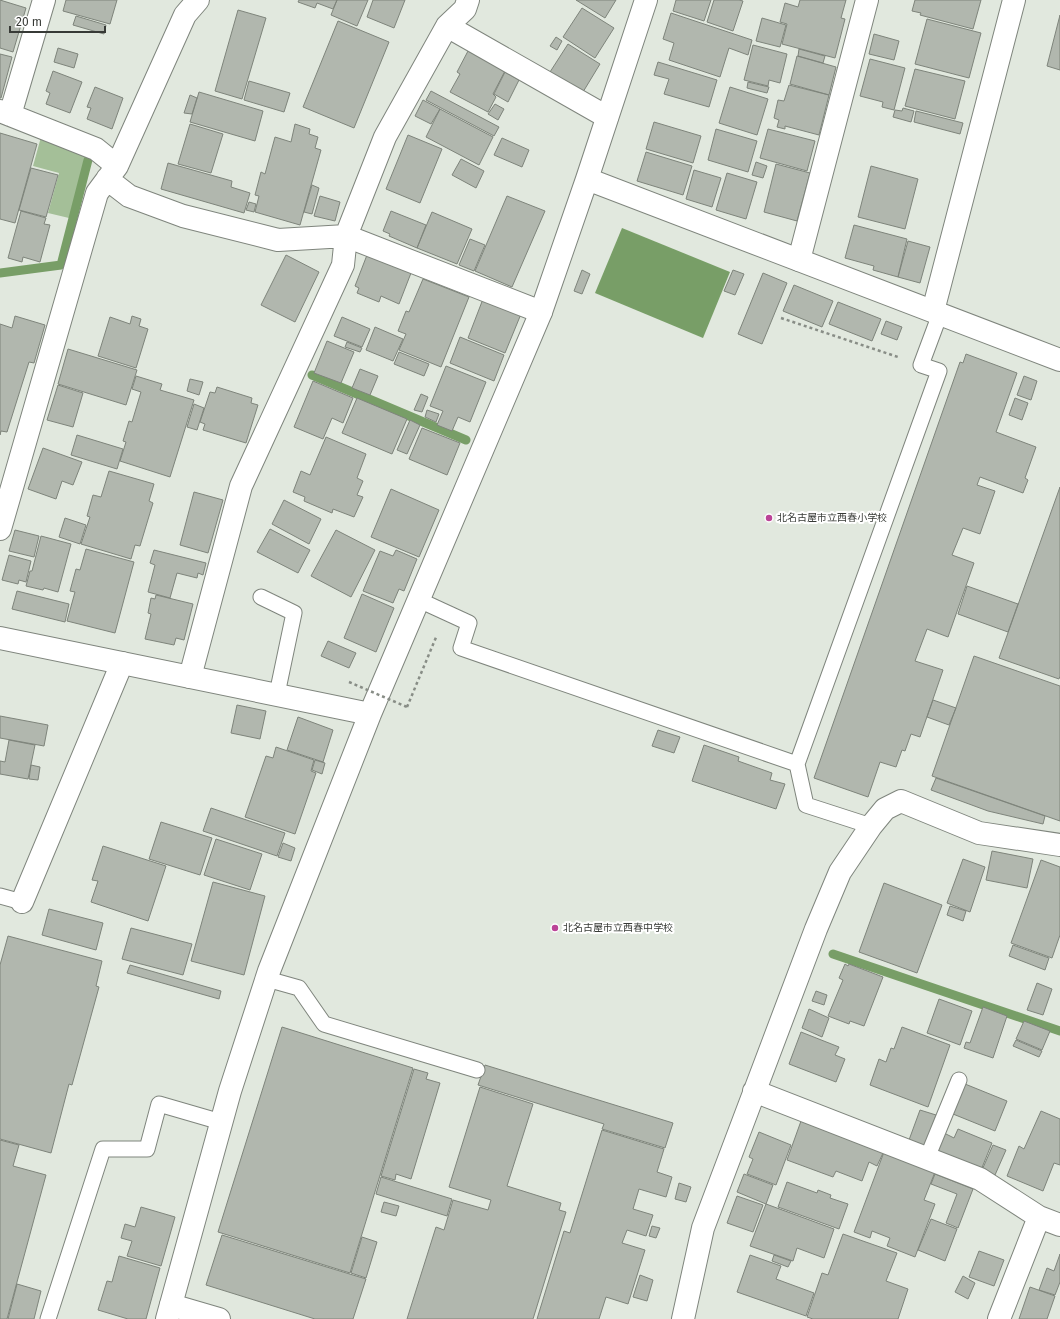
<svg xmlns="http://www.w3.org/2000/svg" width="1060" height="1319" font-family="'Fira Sans','Noto Sans JP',sans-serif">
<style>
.green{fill:#a4bf98}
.water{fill:#789e67}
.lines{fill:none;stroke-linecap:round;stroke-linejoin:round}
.stream{stroke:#789e67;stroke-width:9}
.building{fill:#b1b7ae;stroke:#7e847b}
.service-casing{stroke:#7f857d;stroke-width:17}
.minor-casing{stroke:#7f857d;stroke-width:24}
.tertiary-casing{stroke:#7f857d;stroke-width:24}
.path{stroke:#888d86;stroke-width:2.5;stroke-dasharray:3 3;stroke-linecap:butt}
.service{stroke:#fff;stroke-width:15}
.minor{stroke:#fff;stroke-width:22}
.tertiary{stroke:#fff;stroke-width:22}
.path-bridge{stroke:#888d86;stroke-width:2.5;stroke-dasharray:3 3;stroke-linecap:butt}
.poi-dot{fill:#bb4397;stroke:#fff;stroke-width:1.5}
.labels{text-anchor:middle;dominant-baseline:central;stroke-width:4;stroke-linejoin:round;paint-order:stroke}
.poi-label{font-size:10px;fill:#373a36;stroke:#fff;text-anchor:start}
</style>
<rect width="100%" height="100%" fill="#e1e8de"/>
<path class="green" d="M41,137L87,155L69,218L48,213L59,173L33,166Z"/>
<path class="water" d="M622,228L730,272L703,338L595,293Z"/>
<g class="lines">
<path class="stream" d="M0,273L61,265L88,160
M312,375L466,440
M833,954L1060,1031"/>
</g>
<path class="building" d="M0,0L26,8L13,52L0,48Z
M66,0H117L110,24L63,11Z
M299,0H337L333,9L317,3L315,8L298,2Z
M337,0H368L357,26L331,15Z
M373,0H405L394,28L367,17Z
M576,0H616L605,18Z
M676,0H711L704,21L673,11Z
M714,0H739L743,1L733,31L707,22Z
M800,0H846L841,18L845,19L835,58L782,44L787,24L780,22L785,3L798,7Z
M915,0H981L973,29L920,15L921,13L912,11Z
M582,8L614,28L595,58L563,37Z
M238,10L266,18L242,99L215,91Z
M671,13L752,40L748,55L729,48L720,77L669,60L674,43L663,39Z
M1060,15V70L1047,66Z
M76,16L106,25L104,34L73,25Z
M762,18L786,25L780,47L756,41Z
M927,19L981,33L969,78L915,64Z
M338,21L389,42L354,128L303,107Z
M874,34L899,41L894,60L869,54Z
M556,37L562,41L557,50L550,46Z
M568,44L600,64L583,92L550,72Z
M753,45L787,54L780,83L769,80L768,86L744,80Z
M58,48L78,54L74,68L54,62Z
M799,49L825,56L823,63L798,56Z
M468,51L505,71L493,94L496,97L488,112L450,92L460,74L457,72Z
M0,54L12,57L1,98H0Z
M797,56L836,67L829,95L790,84Z
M870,59L905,68L894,110L882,107L883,102L860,96Z
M658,62L717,80L709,107L664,94L669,79L654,75Z
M915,69L965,81L955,119L905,106Z
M53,71L82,82L70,113L46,104L50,93L46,91Z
M505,72L519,80L508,102L494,94Z
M249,81L290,93L284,112L244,100Z
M748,82L769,87L767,93L747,88Z
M789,85L829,95L819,135L785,126V129L777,127L779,120L774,118L778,100L784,101Z
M95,87L123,98L112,129L87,119L91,108L87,107Z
M730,87L768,99L757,135L719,123Z
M431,91L499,127L494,136L426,100Z
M199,92L263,111L255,141L190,122Z
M190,95L197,98L192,114L184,113Z
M423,100L440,109L431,124L415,116Z
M495,104L504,109L498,120L488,114Z
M903,108L914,111L911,122L893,117L895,110L902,111Z
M440,109L493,137L479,165L426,137Z
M916,111L963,123L960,134L914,122Z
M654,122L701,136L693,163L646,149Z
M190,124L223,134L211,173L178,164Z
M295,124L310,129L309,134L318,137L315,148L321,150L300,225L255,212L259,196L255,195L261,172L265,174L275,137L291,142Z
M716,129L757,141L748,172L708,160Z
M768,129L815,141L807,171L760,158Z
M0,133L37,144L15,223L0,219Z
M408,135L442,149L420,203L386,189Z
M502,138L529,150L522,167L494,155Z
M646,152L692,166L683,195L637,181Z
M461,159L484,171L476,188L452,175Z
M756,162L767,166L763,178L752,175Z
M168,163L232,181L231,187L250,193L244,213L161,189Z
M776,164L810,173L797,221L764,212Z
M871,166L918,179L905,229L858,217Z
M31,168L58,175L46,217L19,210Z
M694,170L721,178L712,207L686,199Z
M727,173L757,182L746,219L716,210Z
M312,185L319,188L312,214L304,212Z
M320,196L340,202L335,221L314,216Z
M507,196L545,211L512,287L475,271Z
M249,202L256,204L254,212L246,210Z
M21,211L46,218L44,224L50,225L40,262L23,257L22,262L8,258Z
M391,211L426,225L417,248L389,236L390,234L383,231Z
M432,212L472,229L457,264L417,248Z
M854,225L907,239L898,277L873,270L874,266L845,258Z
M470,239L485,245L474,271L459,265Z
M908,241L930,247L920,283L898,277Z
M286,255L319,272L295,322L261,305Z
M367,255L411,273L399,304L381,296L379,302L357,293L359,288L355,286Z
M582,270L590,274L582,294L574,291Z
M733,270L744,274L735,295L724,291Z
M763,273L787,283L762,344L738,334Z
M423,279L469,297L441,367L399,350L406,334L398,331L406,311L409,312Z
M794,285L833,301L822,327L783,311Z
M483,299L521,314L505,353L468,338Z
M838,302L881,319L872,341L829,324Z
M15,316L45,325L34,363L29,362L7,432L1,431L0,435V324L12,328Z
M132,316L141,319L139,326L148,329L136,368L98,356L110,317L130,324Z
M342,317L370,329L362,347L334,336Z
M886,321L902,327L897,340L881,334Z
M375,327L403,339L393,361L366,350Z
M460,337L504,355L494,381L450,363Z
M327,341L354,352L341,383L314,373Z
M347,342L362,348L360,352L345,347Z
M68,349L137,370L126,405L58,384Z
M399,352L429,364L424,376L394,364Z
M966,354L1017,373L996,432L1036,447L1025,478L1028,480L1023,493L980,477L977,485L995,491L980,534L963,528L952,555L974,563L948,637L927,629L915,661L943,670L920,737L911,734L905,751L902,750L896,767L880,762L868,797L814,778L960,362L963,363Z
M446,366L486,382L470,422L458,417L452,431L437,425L443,411L430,406Z
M360,369L378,376L370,395L352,388Z
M136,376L162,384L160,390L194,400L170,477L120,461L126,442L123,441L129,421L132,422L141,392L132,389Z
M1024,376L1037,381L1031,400L1017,395Z
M190,379L203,382L199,395L187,391Z
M313,381L353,398L343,423L332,418L323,439L294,427Z
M58,385L83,393L73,427L47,420Z
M217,387L252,398L251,403L258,405L246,443L203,430L205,424L200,422L210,392L215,393Z
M421,394L428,397L422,412L414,410Z
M357,398L407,419L392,454L342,433Z
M1015,398L1028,403L1022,420L1009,415Z
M194,404L204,408L197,430L187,427Z
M427,410L439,414L436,422L425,417Z
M410,420L420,425L407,454L397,450Z
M422,428L460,443L447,475L409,459Z
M77,435L123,449L117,469L71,455Z
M326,437L366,454L357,478L363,481L357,495L363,497L354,517L333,509L332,513L304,501L305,497L293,492L301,471L310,475Z
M43,448L82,462L73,485L62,481L56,499L28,489Z
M109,471L154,484L149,501L153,503L140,546L135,545L131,559L81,544L90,517L87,516L93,495L101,497Z
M1060,487V676L1059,679L999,658Z
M391,489L439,510L419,557L371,537Z
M194,492L223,500L208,553L180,545Z
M284,500L321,519L309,544L272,524Z
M65,518L86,525L80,544L59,537Z
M270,529L310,550L298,573L257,552Z
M15,530L39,536L34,557L9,551Z
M336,530L375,550L351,597L311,576Z
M41,536L71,544L58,592L44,588L43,590L26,586L30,571H32Z
M86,549L134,562L115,633L67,621L75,592L70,591L76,569L80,570Z
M154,550L206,563L203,575L198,573L197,578L177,573L170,598L148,592L155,565L150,563Z
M396,550L417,559L404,591L399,589L393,603L363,591L380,551L393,556Z
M9,555L31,561L26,582L19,580L18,584L2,580Z
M967,586L1018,604L1008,632L958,614Z
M17,591L69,604L65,622L12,609Z
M362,594L394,608L376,652L344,638Z
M156,595L193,604L184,640L176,638L174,645L145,639L151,614L148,613L151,598L155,599Z
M328,641L356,653L349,668L321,656Z
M974,656L1060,686V821L932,776Z
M933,700L956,708L949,725L927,717Z
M237,705L266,711L260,739L231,733Z
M0,716L48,725L44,746L0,738Z
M298,717L333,730L323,762L287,750Z
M658,730L680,737L674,753L652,746Z
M9,740L35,745L28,779L0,774V761L5,762Z
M704,745L739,757L738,761L772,773L770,780L785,784L776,809L692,781Z
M276,747L314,760L311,771L316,773L295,834L245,817L266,756L273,758Z
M315,760L325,763L322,774L312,770Z
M31,765L40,767L38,780L29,779Z
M936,778L1045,816L1043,824L988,811L931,790Z
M211,808L285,833L277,856L203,831Z
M161,822L212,838L200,875L149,859Z
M216,839L262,854L250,890L204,875Z
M283,843L295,848L291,861L278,857Z
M103,846L166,866L148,921L91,902L98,881L92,880Z
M992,851L1033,859L1027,888L986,880Z
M963,859L985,867L970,912L947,903Z
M1041,860L1060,867V935L1052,958L1011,943Z
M213,882L265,896L244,975L191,961Z
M884,883L942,905L917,973L859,952Z
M950,906L966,911L963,921L947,915Z
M49,909L103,923L96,950L42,935Z
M131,928L192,944L183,975L122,959Z
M8,936L102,961L96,986L99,987L72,1085L69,1084L51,1153L0,1139V965Z
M1013,945L1049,958L1045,970L1009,956Z
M845,964L848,966L849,964L883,977L864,1026L850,1021L849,1024L828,1016L843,980L839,978Z
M130,965L221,991L219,999L127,973Z
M1037,983L1052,989L1043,1015L1027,1010Z
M816,991L827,995L824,1005L812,1001Z
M939,999L972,1011L960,1045L927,1033Z
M983,1007L1007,1016L993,1058L964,1048L966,1042L970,1043Z
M809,1009L829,1018L822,1037L802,1028Z
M1024,1021L1050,1031L1042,1050L1016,1039Z
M282,1027L413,1068L350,1273L218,1232Z
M902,1027L950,1045L928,1107L870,1085L879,1059L886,1062L891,1048L894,1049Z
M801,1032L839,1047L835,1055L845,1059L836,1082L789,1064Z
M1016,1040L1042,1051L1039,1057L1013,1046Z
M485,1065L673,1123L665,1148L602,1129L604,1124L478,1085Z
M414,1069L428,1073L426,1079L440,1083L411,1179L396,1174L395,1180L381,1176Z
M965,1084L1007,1101L995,1131L953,1114Z
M480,1087L533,1104L507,1186L561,1203L559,1210L566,1212L533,1319H407L436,1227L444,1230L453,1200L488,1210L491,1200L449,1187Z
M920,1110L936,1115L926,1146L909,1140Z
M1041,1111L1060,1119V1165L1054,1163L1043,1191L1007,1176L1019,1146L1024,1149Z
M801,1121L883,1153L877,1166L869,1162L862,1181L836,1171L833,1177L787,1160Z
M958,1129L992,1143L981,1170L937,1152L944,1133L954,1138Z
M602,1130L664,1149L657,1172L672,1177L666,1197L639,1189L633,1209L653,1215L646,1236L627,1230L622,1243L645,1250L628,1304L606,1297L599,1319H537L564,1231L570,1233Z
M759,1132L791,1145L776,1185L747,1174L753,1159L749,1157Z
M0,1140L19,1145L13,1166L46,1175L7,1319H0Z
M993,1145L1006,1150L995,1175L982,1170Z
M884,1152L935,1172L924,1200L935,1204L915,1257L887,1246L890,1238L872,1231L870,1238L854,1232Z
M744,1174L773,1185L766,1204L737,1192Z
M935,1174L973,1189L958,1228L946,1223L957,1194L931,1184Z
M381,1177L452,1199L447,1216L376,1194Z
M787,1182L817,1193L818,1190L831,1195L830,1198L848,1204L839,1229L778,1207Z
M679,1183L691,1187L686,1202L675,1199Z
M737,1196L763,1205L753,1232L727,1223Z
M384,1202L399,1206L396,1216L381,1212Z
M766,1204L834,1229L824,1258L797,1248L793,1261L750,1246Z
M141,1207L175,1217L161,1266L127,1256L132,1241L121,1238L125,1224L135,1227Z
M931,1219L957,1229L945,1261L918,1250Z
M652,1226L660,1228L656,1238L649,1236Z
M843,1234L897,1253L886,1281L908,1289L898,1319H813L807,1317L822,1273L828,1275Z
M222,1235L366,1279L353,1319H315L206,1285Z
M362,1237L377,1242L366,1278L351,1273Z
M979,1251L1004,1260L994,1286L969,1277Z
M1060,1254V1282L1055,1295L1039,1290L1047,1268L1054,1271Z
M750,1255L781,1266L776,1279L814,1293L806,1316L737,1292Z
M774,1255L791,1261L788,1267L772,1261Z
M119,1256L160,1268L146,1319H128L98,1310L107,1281L112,1282Z
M640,1275L653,1280L647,1301L633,1297Z
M963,1276L975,1283L968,1299L955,1292Z
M17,1284L41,1291L34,1319H8Z
M1030,1287L1055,1296L1047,1319H1019Z"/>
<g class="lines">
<defs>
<path id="service" d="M261,597L294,613L277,694
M419,600L469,623L461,648L797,764L806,805L871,826
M797,764L939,371L921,365L940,314
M0,896L22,902
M267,979L299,988L324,1024L477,1070
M927,1158L959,1080
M48,1319L103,1149H147L159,1104L221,1122"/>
<path id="minor" d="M447,26L607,117
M0,111L96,149L117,166
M10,115L44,0
M107,179L129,196L183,216L278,240L346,236L541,312
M799,260L867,0
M933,311L1014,0
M0,529L97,193L117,166L185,15L198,0
M190,677L241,486L343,265L346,236L385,137L447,26L465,9L468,0
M22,902L122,663
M754,1091L980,1179L1039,1217L1060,1225
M171,1305L219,1319
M683,1319L703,1228L816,929L840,872L871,826L885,809L901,801L979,833L1060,845
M999,1319L1039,1217"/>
<path id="tertiary" d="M587,179L1060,360
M0,638L370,714
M167,1319L230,1091L269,971L370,714L541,312L587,179L646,0"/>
</defs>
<use href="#service" class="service-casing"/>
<use href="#minor" class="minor-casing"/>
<use href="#tertiary" class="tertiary-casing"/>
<path class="path" d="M781,318L898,357
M407,707L437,635"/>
<use href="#service" class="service"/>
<use href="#minor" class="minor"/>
<use href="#tertiary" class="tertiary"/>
<path class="path-bridge" d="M349,682L407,707"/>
</g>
<g class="poi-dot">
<circle cx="769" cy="518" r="4"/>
<circle cx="555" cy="928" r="4"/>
</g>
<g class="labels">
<g class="poi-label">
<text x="777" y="518">北名古屋市立西春小学校</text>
<text x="563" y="928">北名古屋市立西春中学校</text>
</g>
</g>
<path d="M10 26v6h95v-6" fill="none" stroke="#373a36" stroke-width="2"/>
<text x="16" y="26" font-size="12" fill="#373a36" stroke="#ffffff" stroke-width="3" paint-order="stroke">20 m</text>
</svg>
